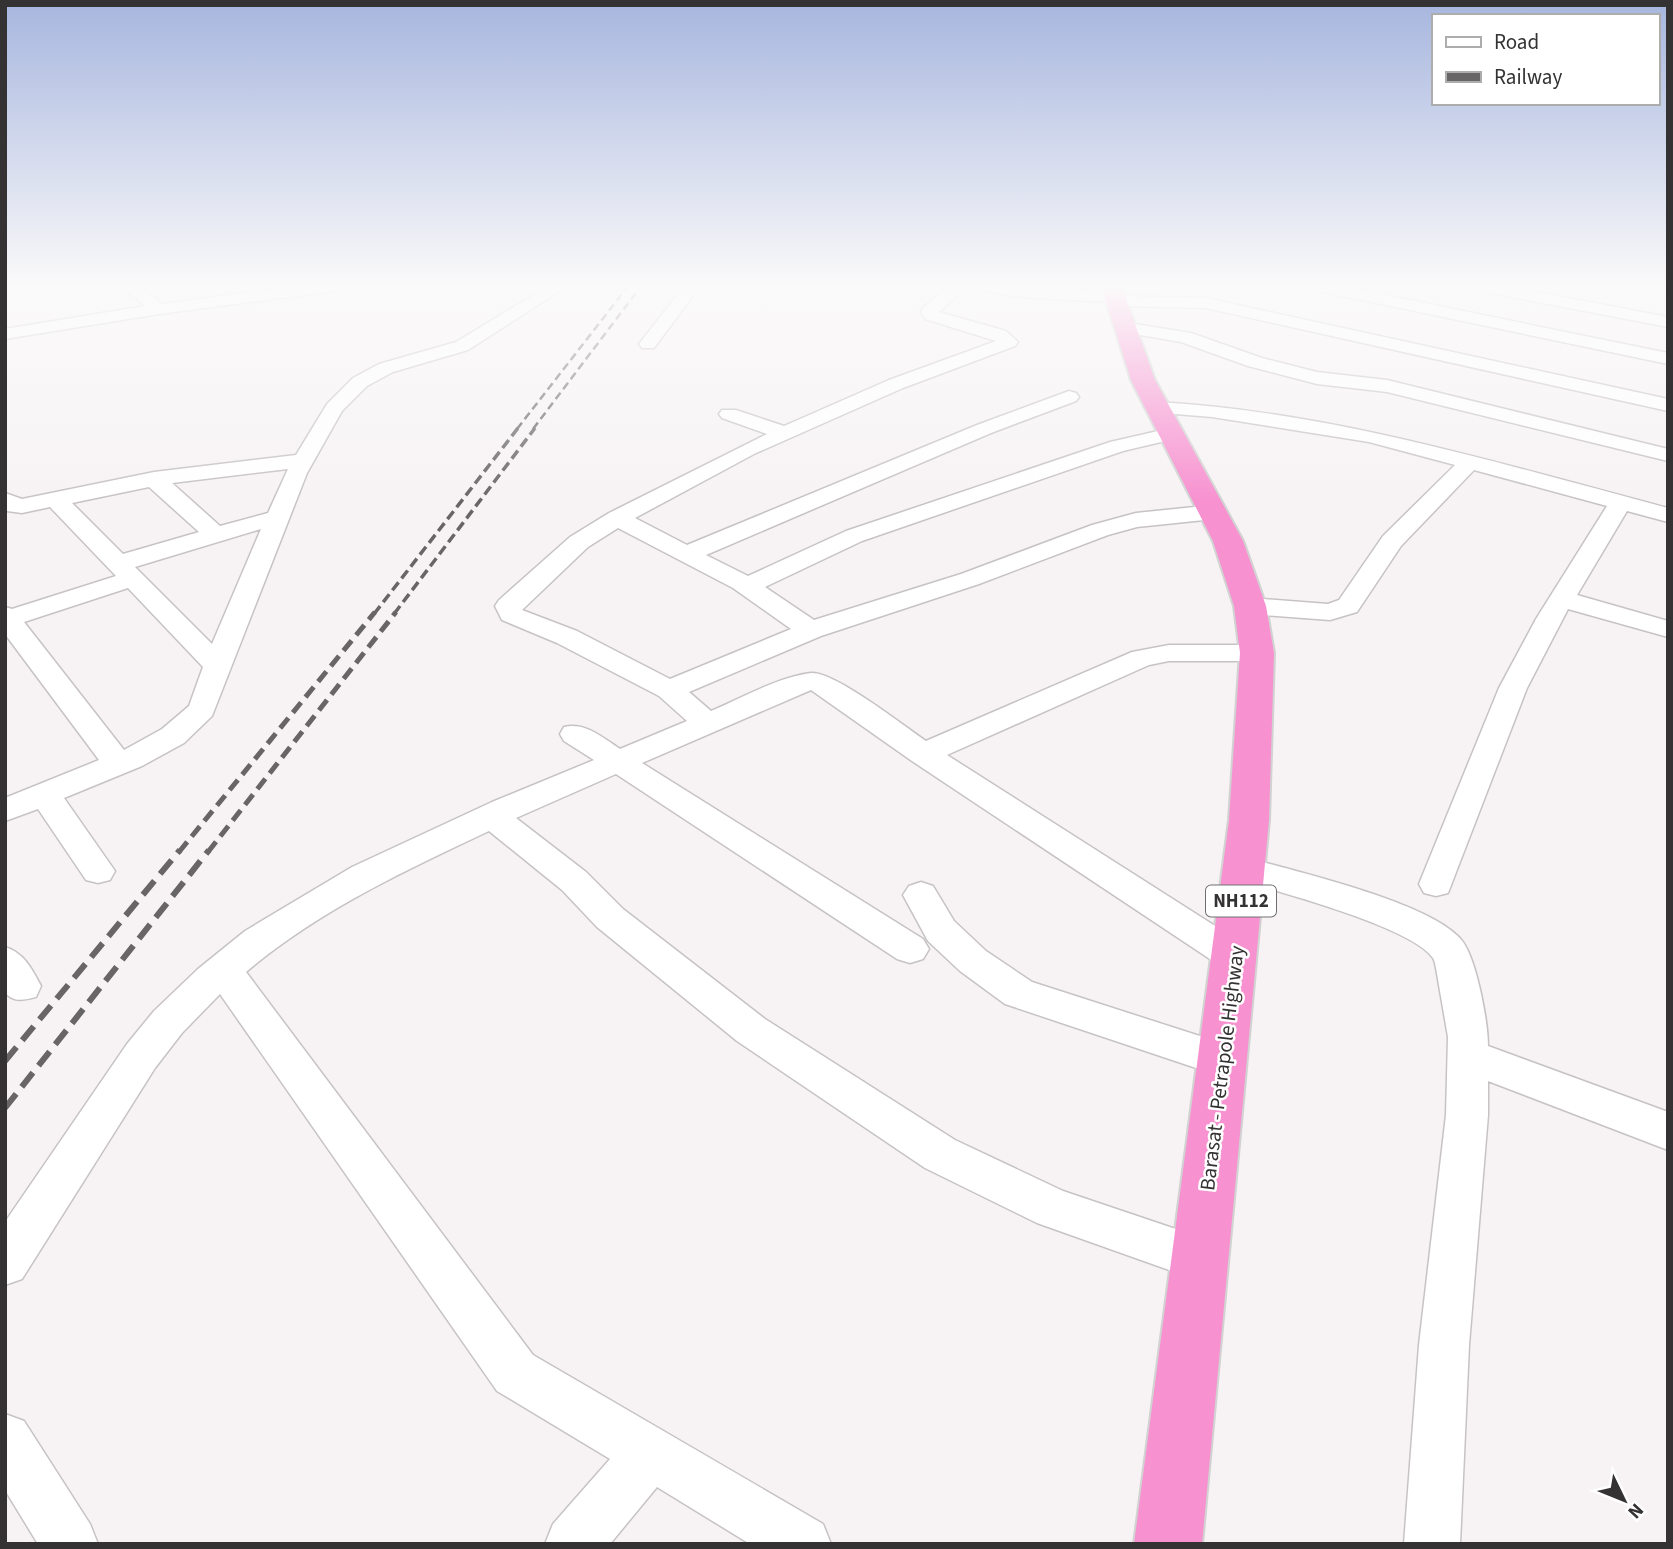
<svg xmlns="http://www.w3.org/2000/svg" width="1673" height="1549" font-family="'Source Sans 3',sans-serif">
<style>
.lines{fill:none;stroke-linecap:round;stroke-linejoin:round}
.street-casing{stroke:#c7c3c5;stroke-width:3}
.highway-casing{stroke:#d2d2d2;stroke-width:4}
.street{fill:#fff;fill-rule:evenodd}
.highway{fill:#f791d0;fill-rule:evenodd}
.rail-far3{stroke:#686566;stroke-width:2.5;stroke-dasharray:8 4.5;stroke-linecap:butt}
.rail-far2{stroke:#686566;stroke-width:3.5;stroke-dasharray:10 5;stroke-linecap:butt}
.rail-far1{stroke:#686566;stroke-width:5;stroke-dasharray:13 7;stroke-linecap:butt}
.rail{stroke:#686566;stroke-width:6;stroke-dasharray:18 9;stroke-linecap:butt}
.labels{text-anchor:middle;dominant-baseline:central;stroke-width:5;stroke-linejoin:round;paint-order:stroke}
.shield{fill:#fff;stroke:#717070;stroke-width:2}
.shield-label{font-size:19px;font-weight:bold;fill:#343233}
.street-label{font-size:21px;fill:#343233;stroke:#fff}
</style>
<rect width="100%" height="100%" fill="#f7f3f5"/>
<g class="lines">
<defs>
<path id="street" d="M120,285H138L162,304L306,285H351L343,290L159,314L5,339V329L145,306Z
M550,285H569L468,350L393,372L367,386L342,411L307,473L212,716L184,743L142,766L64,798L115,871L110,880L98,883L86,880L38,809L5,821V798L99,760L5,634V607L12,609L116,576L50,507L22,513L7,511L5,493L22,499L154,472L296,455L327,404L353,378L379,364L456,342ZM288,469L268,513L220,526L172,483ZM149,487L199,532L123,554L72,503ZM261,529L212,644L135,567ZM128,588L203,667L189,706L162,729L124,750L24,622Z
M685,285H701L654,348H642L639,344Z
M950,285H968L939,312L1006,331L1018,342L1015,346L903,388L754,454L635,518L687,545L977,425L1069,391L1076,393L1079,397L1076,401L991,433L706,555L748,576L846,531L1110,442L1171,428L1178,430L1181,434L1178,438L1123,451L862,541L765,587L814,620L961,574L1092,525L1136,513L1214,505L1222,507L1226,512L1222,517L1214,519L1137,527L1108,535L979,584L821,636L689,692L711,711C742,698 778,677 811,673C834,671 904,726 926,741L1132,652L1169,645H1257L1267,647L1271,653L1267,659L1257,661H1169L1149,665L947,755L1248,947L1254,957L1248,967L1235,971L1222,967L912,761L811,690L642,763L923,939L929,949L923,959L910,963L897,959L616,774L516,818L586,872L623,909L765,1019L955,1140L1063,1191L1217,1243L1223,1259L1217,1275L1200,1281L1037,1223L925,1168L737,1041L597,927L562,890L489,831C404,871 318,911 246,972L533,1355L823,1524L831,1544H750L657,1487L610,1544H545L553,1524L610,1459L497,1391L220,994L182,1033L155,1068L22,1279L5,1285V1222L127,1044L154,1011L198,969L245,931L352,867L492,802L594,760L564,741L560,734L564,727C586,722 603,738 620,749L687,721L659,696L557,643L502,620L495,606L499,600L570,537L609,513L767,434L722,418L719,414L722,410H736L784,426L889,380L996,341L925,319L921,312L923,308ZM618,528L733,588L791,629L670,679L577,631L522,610L588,547Z
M971,285L1032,286L1115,293L1122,296L1206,298L1668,399V411L1206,308L1116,306L1109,302C1064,299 1017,300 973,288Z
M1265,285H1289L1290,286L1282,291L1267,288Z
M1306,285H1337L1668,353V364L1314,290Z
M1467,285H1500L1668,317V327L1475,290Z
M1123,322L1191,333L1262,358L1317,372L1387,380L1668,449V461L1387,392L1317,384L1248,366L1181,342L1117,331L1114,327Z
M1158,402C1333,412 1501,464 1668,508V522L1627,511L1577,595L1668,621V637L1568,609L1527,688L1448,893L1436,896L1424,893L1419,884L1499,688L1536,619L1607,506L1474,470L1401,546L1357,612L1330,620L1250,614L1241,612L1237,606L1241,600L1250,598L1328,604L1339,600L1383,536L1455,465L1369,442L1212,417L1151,412L1148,408L1151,404Z
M1244,857C1293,871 1435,903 1463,942C1477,962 1488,1022 1488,1046L1668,1112V1150L1488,1081V1115L1469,1345L1460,1544H1404L1419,1345L1446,1115L1448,1037L1436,968C1435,965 1435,961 1433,958C1411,926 1272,890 1232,878L1227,869L1232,860Z
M921,882L933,886L954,921L986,951L1032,982L1237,1048L1243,1060L1237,1072L1223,1077L1005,1004L960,971L928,941L903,895L909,886Z
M5,947C24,953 32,969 41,986L36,997C24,1000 13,1003 5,992Z
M5,1414L24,1421L90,1524L98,1544H38L5,1490Z"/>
<path id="highway" d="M1101,285H1121L1155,380L1243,541L1266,606L1274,653L1269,820L1202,1544H1134L1229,820L1240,653L1234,606L1213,541L1131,380Z"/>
</defs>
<use href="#street" class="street-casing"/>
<use href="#highway" class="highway-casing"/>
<use href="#street" class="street"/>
<use href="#highway" class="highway"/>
<path class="rail-far3" d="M517,429L629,285
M533,429L642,285"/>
<path class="rail-far2" d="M374,614L518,428
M394,614L535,428"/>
<path class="rail-far1" d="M179,852L375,612
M208,852L396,612"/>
<path class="rail" d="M5,1061L180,850
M5,1108L209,850"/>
</g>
<linearGradient id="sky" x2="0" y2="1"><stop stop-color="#a7b6df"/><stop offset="0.57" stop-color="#fbfafa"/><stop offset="1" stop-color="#fbfafa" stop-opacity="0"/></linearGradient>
<rect width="1673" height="502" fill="url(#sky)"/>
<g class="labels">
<rect class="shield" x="1206" y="885.5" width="70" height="31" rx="5"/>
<g class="shield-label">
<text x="1241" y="901">NH112</text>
</g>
<g class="street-label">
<text transform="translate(1222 1068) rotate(-83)">Barasat - Petrapole Highway</text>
</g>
</g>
<rect width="1673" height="1549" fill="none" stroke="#343233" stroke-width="14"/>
<rect x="1432" y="14" width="228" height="91" fill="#ffffff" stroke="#aeadad" stroke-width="2"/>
<rect x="1446" y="37" width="35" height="10" fill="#ffffff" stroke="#aeadad" stroke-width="2"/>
<text x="1494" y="49" font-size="21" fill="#343233">Road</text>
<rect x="1446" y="72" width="35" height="10" fill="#686566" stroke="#aeadad" stroke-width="2"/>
<text x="1494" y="84" font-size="21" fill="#343233">Railway</text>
<g transform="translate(1624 1500) rotate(133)" stroke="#ffffff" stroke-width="5" paint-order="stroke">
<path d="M0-5L12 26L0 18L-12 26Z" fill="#343233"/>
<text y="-10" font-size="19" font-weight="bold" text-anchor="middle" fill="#343233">N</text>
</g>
</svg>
